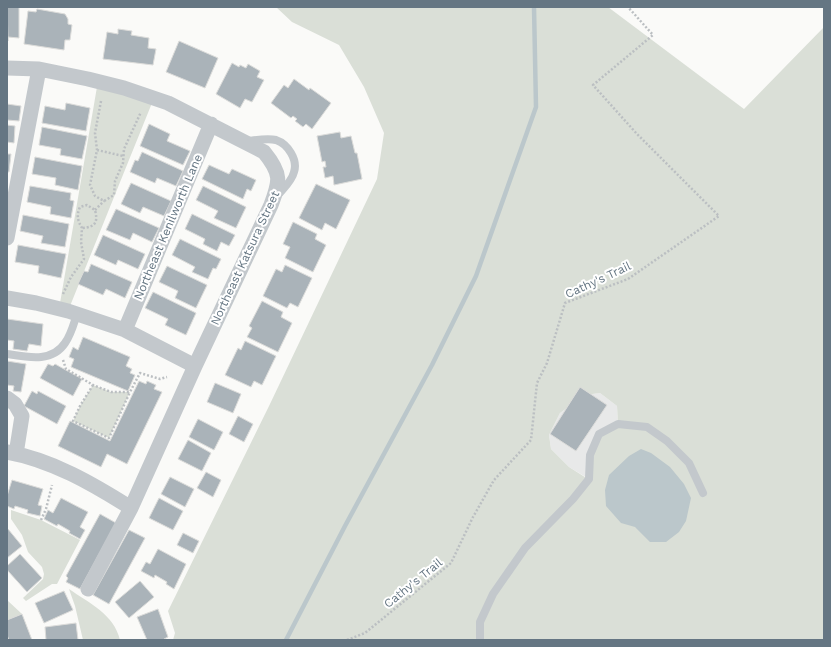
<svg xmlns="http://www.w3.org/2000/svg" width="831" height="647" font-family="'Work Sans',sans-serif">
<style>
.built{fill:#e8e9e9}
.green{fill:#dadfd7;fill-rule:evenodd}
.water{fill:#bbc7cb}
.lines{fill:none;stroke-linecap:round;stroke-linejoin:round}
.stream{stroke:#bbc7cb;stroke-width:4.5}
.building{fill:#aab3b9;stroke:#dcdcda}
.path{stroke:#bbbfc2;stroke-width:2.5;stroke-dasharray:2 2;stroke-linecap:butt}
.lane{stroke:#c3c8cc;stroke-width:8}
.street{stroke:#c3c8cc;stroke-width:15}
.labels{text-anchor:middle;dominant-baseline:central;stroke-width:4;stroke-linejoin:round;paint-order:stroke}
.street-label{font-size:12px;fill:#657683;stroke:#fff}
</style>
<rect width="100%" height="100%" fill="#fafaf8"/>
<path class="built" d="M600,393L617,406L618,424L589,479L569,467L551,449L549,435L560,413L585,395Z"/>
<path class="green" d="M276,7H608L744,109L824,27V640H173L175,633L168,611L270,404L377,179L384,133L364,87L339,45L292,22ZM600,393L617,406L618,424L599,434L588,479L569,467L551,449L549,435L560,413L585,395Z
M98,81L154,98L68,311L59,309Z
M93,385L111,392H130L109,438L73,421L80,406Z
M11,510L41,520L80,540L57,584H52L26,601L23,598L43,579L44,574L42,567L28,552L22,535L11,519Z
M69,589C89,603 114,614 120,640H83L75,606Z
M7,600L22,614L7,620Z"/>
<path class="water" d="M641,449L651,453L670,467L684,484L691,498L686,521L679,532L666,542H650L635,527L621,523L606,506L605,490L609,475L629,456Z"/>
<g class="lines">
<path class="stream" d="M286,640L345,526L432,365L476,276L536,107L534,7"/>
</g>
<path class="building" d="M7,7H19V38L8,37V41Z
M37,9L65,14L68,19V24L72,25L70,40H65L64,50L24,44L28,11L36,12Z
M118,29L132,31L131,35L149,38L148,48L156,49L153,65L103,59L107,32L118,34Z
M179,41L218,58L205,88L166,72Z
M232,63L239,67L240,65L246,68L248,64L260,71L257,77L264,80L252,102L245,99L240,108L216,94Z
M294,79L309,90L310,88L331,103L312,129L306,124L303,127L295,121L297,119L293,116L291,118L271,103L284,85L288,88Z
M66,103L90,108L86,131L42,123L45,106L65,110Z
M7,104L21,106L19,121L7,120Z
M149,124L170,134L167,141L190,151L183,165L140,146Z
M7,125L15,126L14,143L7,142Z
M42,127L87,136L82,159L60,155L61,149L39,145Z
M340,132L341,138L351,136L355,153H357L362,179L334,185L333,176L325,178L323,167H326L325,161L322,162L317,136Z
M142,152L183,171L176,186L157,178L155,183L130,172L135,160L138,161Z
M7,154H11L9,172H7Z
M35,157L82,166L78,190L55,185L56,178L32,174Z
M209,165L229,174L232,169L256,180L251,191L247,189L243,199L202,179Z
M131,183L171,201L164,216L143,207L140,213L121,204Z
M316,184L350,200L336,229L325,223L322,230L299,218Z
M30,186L71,193L70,200L74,201L71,218L50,214L51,207L27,202Z
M203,186L246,207L236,228L214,218L218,211L196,200Z
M116,209L159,228L152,242L133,233L130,240L106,230Z
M192,214L235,235L229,246L221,242L217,251L203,244L205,239L185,229Z
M23,215L69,224L65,247L41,243L43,236L20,231Z
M293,222L317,234L315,239L326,245L313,272L285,258L290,247L283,244Z
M103,235L145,254L138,269L118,260L116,265L94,255Z
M180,239L221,259L216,269L213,268L208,279L192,272L195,267L172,255Z
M18,245L66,254L61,278L38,273L39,266L15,262Z
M91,264L132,282L125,298L106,289L103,295L78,284L84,271L88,272Z
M285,265L312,278L298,307L290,303L287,308L263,296L276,269L282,272Z
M167,266L207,285L196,308L175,298L178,291L159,282Z
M153,292L196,313L186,335L165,325L168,319L145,308Z
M262,301L283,312L281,317L292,323L278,352L247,337L252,328L249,326Z
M7,319L43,324L41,346L29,344L27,351L13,349L14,341L7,340Z
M83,337L130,357L126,366L132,369L130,373L135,375L128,391L71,367L74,359L69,357L73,347L78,350Z
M245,341L276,356L262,385L254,381L251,387L225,375L238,348L241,350Z
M7,361L26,364L21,392L13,391L14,386L7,385Z
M48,364L53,366L55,364L82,379L73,396L40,378Z
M139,381L146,384L147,381L156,385L154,389L162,392L127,464L107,454L101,467L58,446L70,421L110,441Z
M215,383L241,394L233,413L207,402Z
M580,387L607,405L576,451L550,434Z
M32,391L37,394L38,391L66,406L57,424L24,406Z
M238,416L253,424L244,442L229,434Z
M198,419L223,432L214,450L189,437Z
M188,440L211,453L202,471L178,459Z
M206,472L221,480L213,497L197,488Z
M170,477L194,489L185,507L161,494Z
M12,480L43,489L38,505L42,506L40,516L27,513L28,510L15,506L14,509L7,506V496Z
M61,498L88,512L80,527L85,530L80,539L69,533L70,531L58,524L57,526L44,519L48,510L53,513Z
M159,498L183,511L173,530L149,518Z
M100,514L116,523L80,589L66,582L68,578L66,576Z
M8,529L22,546L7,558V530Z
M129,530L145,538L109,604L93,595Z
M183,533L199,541L193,553L177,545Z
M158,549L186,564L174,589L166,584L167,582L155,575L154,578L141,571L146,562L150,564Z
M20,554L42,578L27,592L8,571L7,568V566Z
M140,581L154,597L129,618L115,602Z
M64,591L73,610L44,623L35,603Z
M158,609L168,637L164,639V640H147L137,617Z
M22,614L32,640H9L7,635V620Z
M76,623L78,640H46L45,627Z"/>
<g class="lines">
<path class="path" d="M101,101L95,133L97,150L90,185L95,196L104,201L114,195L115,181L123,163L124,149L141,112
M97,150L123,156
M95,210L104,201
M63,294L71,277L84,259L81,242L82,228C78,221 76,216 80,207L87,205L95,210C98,222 96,227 82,228
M63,360L66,369L93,385L111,392H130L140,373L160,379L167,377
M93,385L80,406L73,421L109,438L130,392
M41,520L46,509L52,485
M347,640L365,633L451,563L473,517L494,480L531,440L537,383L547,363L565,303L628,279L719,216L637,134L593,85L653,35L628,7"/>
<path class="lane" d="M248,141C256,140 268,138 276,140C288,144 298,160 294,172C292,181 283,189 278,195
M7,354C27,357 52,363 65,343C71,335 74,323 77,314
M480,640V622L493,594L525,548L573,499L589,479L590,455L599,434L618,424L647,427L667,441L689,463L703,493"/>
<path class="street" d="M7,68L39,69L88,79L124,88L168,103L264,152C282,174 280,181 271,205L195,366L131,508L88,589
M7,238L39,69
M7,298L36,303L68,311L125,330L195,366
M125,330L211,124
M7,398L15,404L22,416L16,454
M7,452C52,460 93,484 131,508"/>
</g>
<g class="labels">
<g class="street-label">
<text transform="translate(168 227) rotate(-67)">Northeast Kenilworth Lane</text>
<text transform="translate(245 258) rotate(-65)">Northeast Katsura Street</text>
<text transform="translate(598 280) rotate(-25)">Cathy's Trail</text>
<text transform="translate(413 583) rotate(-39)">Cathy's Trail</text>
</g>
</g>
<rect width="831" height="647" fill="none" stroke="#657683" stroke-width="16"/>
</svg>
